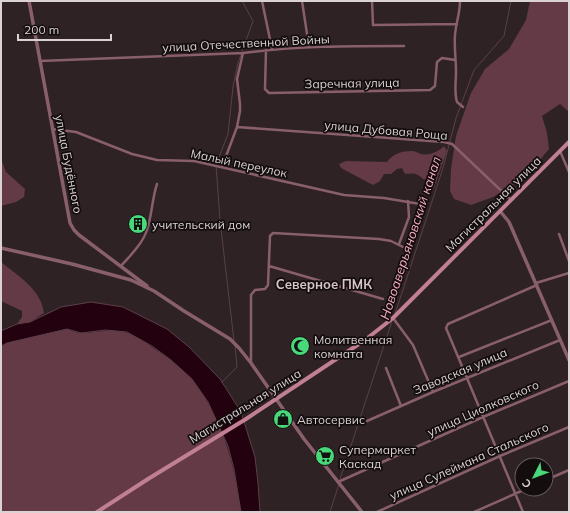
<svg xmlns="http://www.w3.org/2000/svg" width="570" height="513" font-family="Mulish,sans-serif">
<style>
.green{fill:#633a46}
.water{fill:#23010e;stroke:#5a4049}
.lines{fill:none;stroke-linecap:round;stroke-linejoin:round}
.stream{stroke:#5a4049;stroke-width:1}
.minor{stroke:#885f6b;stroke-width:2.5}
.tertiary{stroke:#885f6b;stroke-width:3.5}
.secondary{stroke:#c07f92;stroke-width:4}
.labels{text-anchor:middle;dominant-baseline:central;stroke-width:3.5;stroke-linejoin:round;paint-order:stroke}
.street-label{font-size:12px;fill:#dbd2d4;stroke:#130d0e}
.poi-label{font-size:12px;fill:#dbd2d4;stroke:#130d0e;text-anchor:start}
.water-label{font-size:13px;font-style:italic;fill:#fcafc4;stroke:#130d0e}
.neighbourhood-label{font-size:13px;font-weight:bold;fill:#d7c5ca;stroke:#130d0e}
</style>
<rect width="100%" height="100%" fill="#2e2225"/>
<path class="green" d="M530,1H569V112L560,104L542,116L547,133L549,149L539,161L518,182L493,197L471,205L454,199L450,191L451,169L456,136L471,93L485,69L509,49L526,20Z
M444,146L447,151L434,188L432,191L426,186L429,180L423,179C417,173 414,173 405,174L402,168L397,169L391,174H384L380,181L373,185L341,168L339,164L346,161L387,162C392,154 402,151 412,151C415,151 418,153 421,154C429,156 438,152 444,146Z
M1,159L6,172L25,189L24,197L16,202L1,206Z
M1,262C18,276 41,289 44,313L30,322L17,324L22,317V311L1,301Z
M67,329C72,331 77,333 82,333C96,333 113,328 127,333C135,335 152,347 159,352C173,361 187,372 197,386C224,423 235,468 241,512H1V347L8,342Z"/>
<path class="water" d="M91,302L123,307L167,329L189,347L220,379L241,412L255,457L258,483L260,512H241L234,469L228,446L208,402L192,379L171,360L152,346L127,332L106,330L81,333L67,329L7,343L1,346V331L17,324L30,322L61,307Z"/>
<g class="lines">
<path class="stream" d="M395,314L443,168L456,118L474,70L504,36L511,1
M234,341L220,220L216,165L228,134L233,87L238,63L253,21L242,1
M222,382L237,367L235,346
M340,479L392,321
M330,512L339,484"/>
<path class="minor" d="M262,1L272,49
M302,1L309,47
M372,1L373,25L457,24
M460,1C460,13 456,23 455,35C454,47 456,59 456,72C456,82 454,92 457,102L463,107
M266,50L265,89L269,93L430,90L435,86L437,62L442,58L455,60
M40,61L243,53C296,46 350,46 404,46
M237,127L444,142L452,144L511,200
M52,129L76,132L132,154L157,160L194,161L344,195L384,198L426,205
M560,151L569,172
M222,167L237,127L240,111V104L237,79L243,53
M559,234L569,261
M399,244L409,217L408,201
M121,266C130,256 143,243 147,230C152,215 152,199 157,184
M269,266L383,299
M536,283L569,273
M393,318L413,345L433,392
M459,357L552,320
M251,362V295L255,290L265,289L268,285L270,236L273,233L379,239L391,241L411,251
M386,368L401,406
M367,421L433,392L560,340
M546,480L569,470
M338,482L483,417L569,381
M377,512L500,456L569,427
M474,512L526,489
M523,512L446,328L448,324L537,285"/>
<path class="tertiary" d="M29,1L70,223L74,230L79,235L147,286
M500,211L509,222L569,360
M1,248L72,264L131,280L154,291L184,311L230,339L239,348L251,363L304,439L362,512"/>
<path class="secondary" d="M97,512L148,479L246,419L365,340L393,318L569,142"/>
</g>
<defs>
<symbol id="building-disc" viewBox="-11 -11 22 22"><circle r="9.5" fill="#48d779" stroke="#130d0e"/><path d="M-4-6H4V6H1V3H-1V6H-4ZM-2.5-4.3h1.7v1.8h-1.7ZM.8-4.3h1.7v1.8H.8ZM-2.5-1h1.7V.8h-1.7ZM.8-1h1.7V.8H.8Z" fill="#111"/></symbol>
<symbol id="mosque-disc" viewBox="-11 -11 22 22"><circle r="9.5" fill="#48d779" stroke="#130d0e"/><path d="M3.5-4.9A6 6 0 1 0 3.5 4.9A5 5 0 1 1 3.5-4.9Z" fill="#111"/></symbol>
<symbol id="shop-disc" viewBox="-11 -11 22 22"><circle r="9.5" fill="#48d779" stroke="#130d0e"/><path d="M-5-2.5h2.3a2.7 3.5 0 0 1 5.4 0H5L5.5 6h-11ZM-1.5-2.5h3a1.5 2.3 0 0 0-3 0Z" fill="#111"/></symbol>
<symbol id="supermarket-disc" viewBox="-11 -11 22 22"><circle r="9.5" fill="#48d779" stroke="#130d0e"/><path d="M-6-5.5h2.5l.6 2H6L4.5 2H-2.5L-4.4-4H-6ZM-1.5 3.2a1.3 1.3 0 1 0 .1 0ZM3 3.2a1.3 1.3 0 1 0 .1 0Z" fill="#111"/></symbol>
</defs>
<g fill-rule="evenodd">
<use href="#building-disc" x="127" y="213" width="22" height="22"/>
<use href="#mosque-disc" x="289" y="335" width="22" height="22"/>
<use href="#shop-disc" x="272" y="408" width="22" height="22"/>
<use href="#supermarket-disc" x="314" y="445" width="22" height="22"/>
</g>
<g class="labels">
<g class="street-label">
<text transform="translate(246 43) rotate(-3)">улица Отечественной Войны</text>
<text transform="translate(352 83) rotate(-1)">Заречная улица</text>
<text transform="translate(386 130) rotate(5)">улица Дубовая Роща</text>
<text transform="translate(239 163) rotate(12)">Малый переулок</text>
<text transform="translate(69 164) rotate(79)">улица Будённого</text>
<text transform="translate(493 204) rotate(-45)">Магистральная улица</text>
<text transform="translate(460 371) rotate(-23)">Заводская улица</text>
<text transform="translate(245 406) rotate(-32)">Магистральная улица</text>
<text transform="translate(483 408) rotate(-24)">улица Циолковского</text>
<text transform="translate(469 461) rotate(-24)">улица Сулеймана Стальского</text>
</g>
<g class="poi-label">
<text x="152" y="224">учительский дом</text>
<text x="314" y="339">Молитвенная<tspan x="314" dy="14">комната</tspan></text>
<text x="297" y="419">Автосервис</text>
<text x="339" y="449">Супермаркет<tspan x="339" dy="14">Каскад</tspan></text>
</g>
<g class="water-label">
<text transform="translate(410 238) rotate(-72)">Новоаверьяновский канал</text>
</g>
<g class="neighbourhood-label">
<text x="324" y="284">Северное ПМК</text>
</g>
</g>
<rect width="570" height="513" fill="none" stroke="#dbd2d4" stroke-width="4"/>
<g transform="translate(534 477) rotate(228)"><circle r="19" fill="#130d0e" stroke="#635c5d"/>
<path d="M0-3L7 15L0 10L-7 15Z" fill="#48d779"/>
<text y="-6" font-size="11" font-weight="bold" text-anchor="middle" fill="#dbd2d4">С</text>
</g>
<path d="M18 34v6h93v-6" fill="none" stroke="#dbd2d4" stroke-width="2"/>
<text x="24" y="34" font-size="12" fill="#dbd2d4" stroke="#130d0e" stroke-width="3" paint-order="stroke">200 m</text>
</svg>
